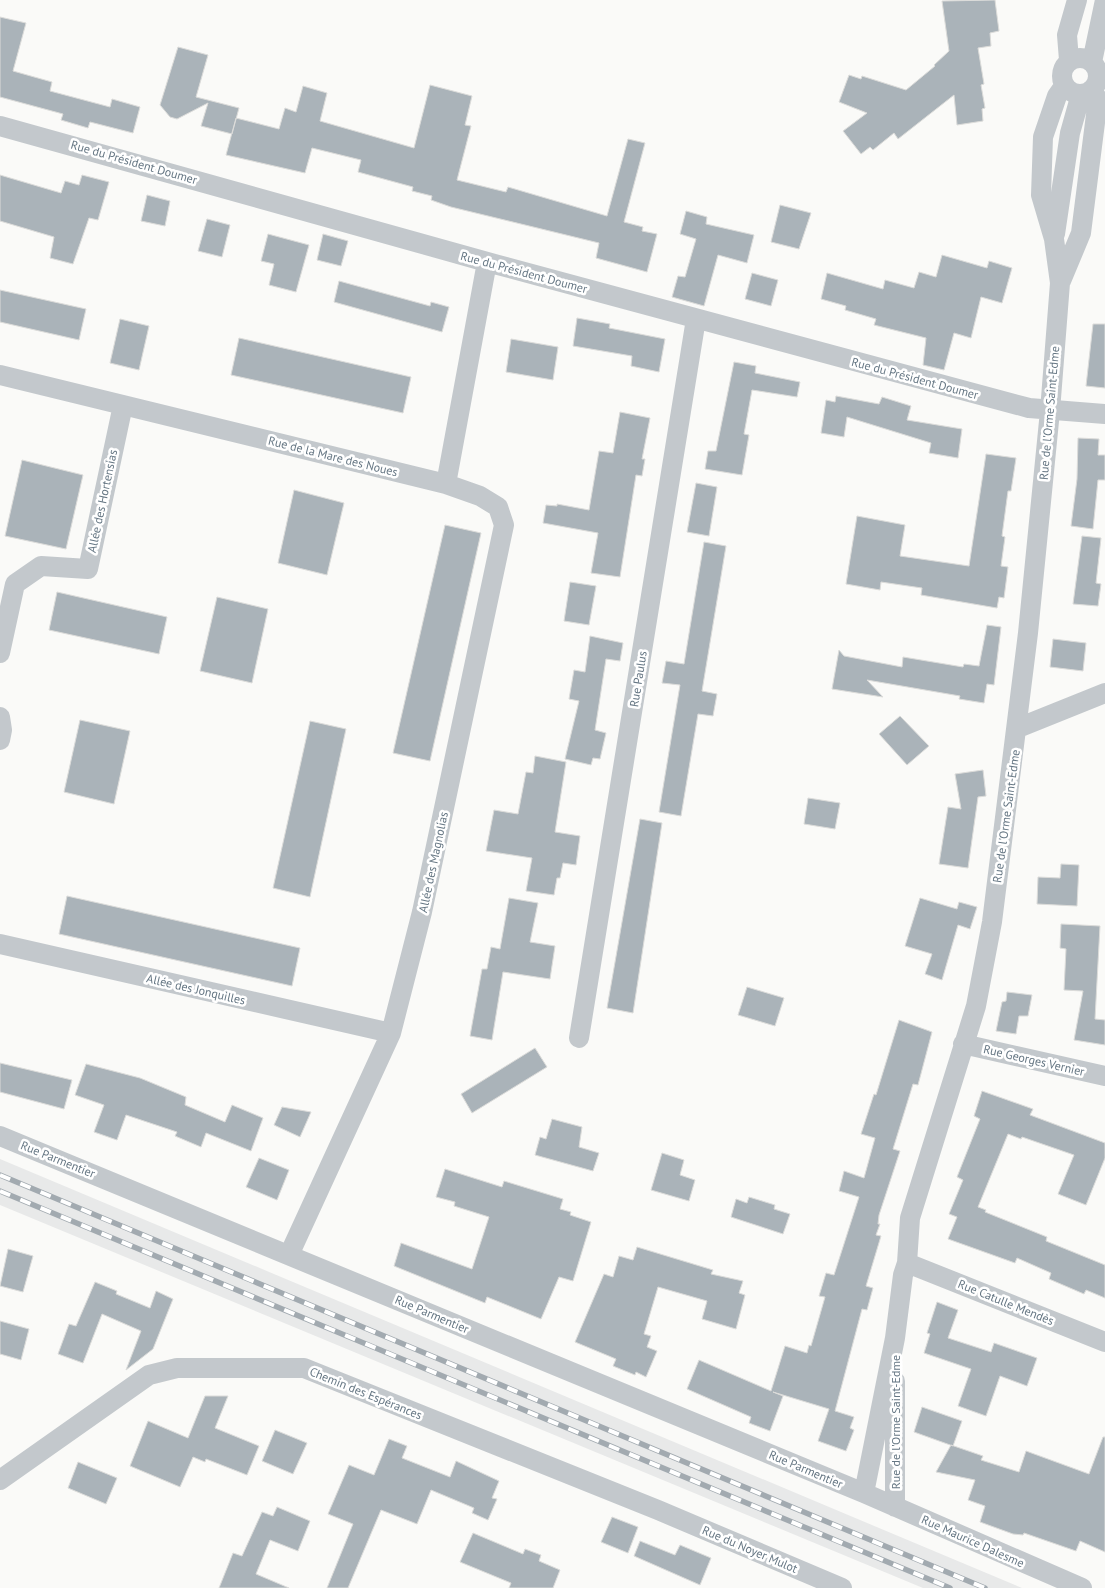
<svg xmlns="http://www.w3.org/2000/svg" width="1105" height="1588" font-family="'PT Sans',sans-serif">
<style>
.built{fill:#e8e9e9}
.building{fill:#aab3b9;stroke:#dcdcda}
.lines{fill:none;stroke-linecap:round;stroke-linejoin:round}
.minor{stroke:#c3c8cc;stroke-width:20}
.rail-casing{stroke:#a2aab0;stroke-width:5.5}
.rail{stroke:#fff;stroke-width:4;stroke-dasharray:11;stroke-linecap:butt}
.labels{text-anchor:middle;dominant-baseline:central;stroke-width:5;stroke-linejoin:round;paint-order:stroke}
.street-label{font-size:12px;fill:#657683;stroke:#fff}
</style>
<rect width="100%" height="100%" fill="#fafaf8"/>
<path class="built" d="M0,1159L1022,1588H923L0,1205Z"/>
<path class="building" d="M995,0L999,31L990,33L991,46L978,48L984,84L981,85L985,108L982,109L983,121L957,125L954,95L898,139L894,133L873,150L870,147L861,154L843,131L867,113L839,102L849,75L861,79L862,76L906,90L935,66L934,65L949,51L942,1Z
M0,17L26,23L13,71L52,82L50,91L110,107L112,99L140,107L133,133L90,122L88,128L61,120L63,114L0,97Z
M178,47L208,55L196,97L239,108L232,134L201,126L208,103L177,119L170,117L160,105Z
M430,85L472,96L465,125L471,126L457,180L506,192L508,187L607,216L628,139L645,143L624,222L643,227L642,231L657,234L647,272L596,258L599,243L451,207L431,200L432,196L412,191L413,187L358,172L361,160L312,148L305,173L226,155L236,118L279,129L285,108L296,112L303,86L327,93L320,121L414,148Z
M0,175L61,193L65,181L79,185L82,175L109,182L98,220L89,218L73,264L50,258L54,237L0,221Z
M147,195L170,201L165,226L141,221Z
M780,205L811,213L799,249L771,242Z
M686,211L707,217L706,224L754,235L747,263L718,255L704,306L672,297L678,276L685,277L696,239L680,234Z
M207,219L230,225L222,257L198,251Z
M268,234L309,245L296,292L269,285L274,264L261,261Z
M323,234L348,241L341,266L317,260Z
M942,255L987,268L989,261L1012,268L1002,303L981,297L971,338L954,333L944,370L923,365L926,338L874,325L876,319L845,310L846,306L821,299L827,273L883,289L885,280L914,288L919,272L936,277Z
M752,273L778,280L771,306L745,299Z
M339,281L430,306L431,302L449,307L442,332L334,302Z
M0,290L86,309L79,340L0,322Z
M577,318L610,324L609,328L665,339L659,372L631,366L632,356L573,346Z
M120,319L149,326L139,370L110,363Z
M1093,324H1105V388L1086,386Z
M239,338L411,377L403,413L231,375Z
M511,339L558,347L553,380L506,372Z
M734,362L756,366L755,373L800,382L797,397L752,390L744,434L749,435L742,475L705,469L708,451H716Z
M836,396L879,404L882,397L911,406L907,420L962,429L958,458L929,453L931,443L847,417L844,437L821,433L826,400L835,402Z
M620,412L650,418L642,459H645L642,476L636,475L620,577L591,573L598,533L543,523L546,505L557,506V504L589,510L599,451L613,453Z
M1078,438L1099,439L1098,455H1105V480H1098L1093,529L1071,526L1077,479Z
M986,454L1016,458L1011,491H1008L1002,536L1005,537L1001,566L1008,567L1004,598L999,597L997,608L921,595L922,588L881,582L880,590L846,584L857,516L905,525L900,556L969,566Z
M22,460L83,475L66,549L5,536Z
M696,483L717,487L709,536L687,532Z
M294,490L344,503L327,575L278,563Z
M445,525L481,533L430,761L393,753Z
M1082,536L1101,538L1096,583L1101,584L1098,606L1073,604Z
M704,542L726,546L702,691L717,694L713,716L698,714L681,816L659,812L680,685L662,683L666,661L684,664Z
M570,582L596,586L589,625L564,621Z
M57,592L167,617L159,654L49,630Z
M217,597L268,609L252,683L200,671Z
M987,625L1001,627L994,685L987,684L984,703L959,699L960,696L867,680L883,697L832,689L839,650L844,656L902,667L903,657L963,667L964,664L979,666Z
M590,636L623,643L620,661L606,659L595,730L606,733L600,759L593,758L591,765L565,759L579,701L569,699L574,670L585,672Z
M1053,639L1086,643L1083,671L1050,667Z
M900,716L929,746L907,765L879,734Z
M80,720L130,731L114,804L64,792Z
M310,721L346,729L310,897L273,888Z
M535,756L566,762L555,832L580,836L576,865L563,863L560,878H557L554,895L526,891L532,858L486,851L494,810L518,814L526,772L533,773Z
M983,770L986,796L978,797L968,868L939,864L948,807L961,809L955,774Z
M808,798L840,803L835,829L804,824Z
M640,819L662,823L633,1013L607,1008Z
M1061,864L1079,865L1077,906L1037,904L1038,877L1060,878Z
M67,896L300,948L292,986L59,934Z
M509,898L538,903L530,942L555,946L550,979L503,972L492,1040L470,1036L482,969H487L491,947L500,949Z
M920,898L957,909L959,902L977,907L970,929L958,925L942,980L925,974L932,954L905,946Z
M1061,924L1100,926L1095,1019L1105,1020V1045L1074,1040L1083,991L1064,990L1066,949L1060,948Z
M747,987L784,998L775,1026L738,1015Z
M1007,992L1032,995L1028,1016H1019L1016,1034L996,1031L1002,1002L1006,1001Z
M899,1020L932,1032L918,1085L913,1084L893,1149L900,1151L879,1215L878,1224H880L876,1235L881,1236L866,1286L873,1288L867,1310L862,1309L835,1411L854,1417L850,1428L854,1430L846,1451L818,1441L829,1409L773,1392L783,1396L770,1431L749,1423L751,1417L687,1389L699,1360L771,1391L785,1346L807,1353L809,1345L811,1346L825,1297L819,1296L826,1273L834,1275L859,1197L839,1191L844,1171L864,1178L875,1138L861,1134L874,1094L876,1095Z
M535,1048L547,1067L472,1113L461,1094Z
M0,1063L72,1080L64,1109L0,1092Z
M86,1064L140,1078L186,1097L185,1105L225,1122L232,1105L263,1118L251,1151L206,1133L201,1147L175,1136L177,1132L126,1115L117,1140L94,1132L104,1105L75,1095Z
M982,1091L1033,1109L1030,1115L1105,1143V1158L1086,1205L1058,1194L1074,1155L1022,1137L1021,1139L1008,1134L978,1207L986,1210L985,1212L1047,1237L1046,1241L1105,1265V1298L1086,1290L1084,1294L1049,1279L1051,1273L1017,1258L1015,1263L948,1239L957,1217L949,1214L963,1180L957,1177L980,1119L974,1116Z
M282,1107L311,1112L300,1137L274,1125Z
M552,1119L582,1127L579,1147L599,1153L593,1171L535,1155L540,1137L546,1139Z
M662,1153L684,1160L680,1175L695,1180L689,1201L651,1190Z
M259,1158L289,1170L277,1200L246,1187Z
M445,1169L502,1187L504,1181L563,1199L560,1209L571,1212L570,1215L591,1222L573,1281L559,1277L541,1319L487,1297L485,1303L394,1266L401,1243L472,1269L489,1217L454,1206L455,1202L436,1197Z
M749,1197L775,1205L774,1209L790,1214L783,1234L731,1217L736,1199L747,1203Z
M637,1247L713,1270L711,1274L743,1281L739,1293L745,1295L736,1329L702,1319L707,1301L658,1287L644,1334L651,1336L647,1347L657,1351L646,1377L636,1372L635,1375L613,1366L616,1359L575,1342L604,1274L613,1277L619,1256L633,1260Z
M8,1249L33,1256L23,1292L0,1286Z
M95,1282L117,1291L116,1294L150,1308L156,1291L173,1299L153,1349L126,1370L141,1331L102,1314L83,1363L58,1354L69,1324L76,1326Z
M937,1302L958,1310L948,1338L991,1352L994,1343L1037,1358L1027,1386L1000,1376L986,1416L958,1406L971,1369L924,1353L930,1334L927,1333Z
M0,1321L29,1329L21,1360L0,1354Z
M205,1396H228L215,1428L259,1446L247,1475L206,1459L205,1462L193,1457L180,1487L130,1466L148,1421L188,1438Z
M922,1407L962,1421L953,1446L914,1432Z
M275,1430L307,1443L293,1474L262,1461Z
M1103,1437H1105V1552L1080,1541L1076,1551L1024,1533L1023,1535L1013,1534L980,1522L985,1506L968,1500L975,1480L936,1472L951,1445L983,1456L981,1460L1019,1472L1026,1451L1089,1474Z
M389,1439L407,1446L402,1458L450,1477L456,1461L499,1481L492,1498L497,1499L488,1520L472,1513L474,1508L431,1490L417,1524L381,1510L348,1588H327L353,1524L328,1514L349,1465L374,1475Z
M78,1462L117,1478L106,1504L68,1488Z
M277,1507L310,1521L298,1551L270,1540L256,1574L289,1588H219L233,1553L242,1556L262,1512L273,1516Z
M612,1517L638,1527L628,1553L601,1542Z
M473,1533L523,1554L525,1549L541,1555L539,1561L560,1570L553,1588H509L511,1583L460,1562Z
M640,1541L675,1555L680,1545L711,1558L700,1585L634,1556Z"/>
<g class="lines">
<path class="minor" d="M1062 76a18 18 0 1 1 36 0a18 18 0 1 1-36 0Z
M1069,60L1067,35L1077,0
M1092,62L1105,0
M0,126L487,262L1029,408L1105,414
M1055,234L1070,133L1081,94
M1061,281L1081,233L1098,99L1091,90
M0,375L446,484L487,262
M0,653L15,584L41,566L88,569L123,405
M0,717L2,730L0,740
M1018,728L1105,693
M0,944L391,1033
M579,1038L696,319
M963,1044L1105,1076
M0,1136L864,1493L1082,1588
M289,1255L391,1033L422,912L504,525L498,507L480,496L446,484
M907,1263L1105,1342
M0,1480L149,1375L177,1368H304L658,1510L842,1588
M864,1493L895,1338L903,1275L907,1263L910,1218L976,1006L992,922L1028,633L1050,411L1060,283L1054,239L1041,195L1043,137L1057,96L1064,86
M895,1507V1381"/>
<defs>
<path id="rail" d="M0,1175L985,1588
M0,1191L950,1588"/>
</defs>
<use href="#rail" class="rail-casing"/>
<use href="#rail" class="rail"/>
</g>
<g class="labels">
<g class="street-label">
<text transform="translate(134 162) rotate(16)">Rue du Président Doumer</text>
<text transform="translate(524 272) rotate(15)">Rue du Président Doumer</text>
<text transform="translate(915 378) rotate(15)">Rue du Président Doumer</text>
<text transform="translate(1049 413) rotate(-85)">Rue de l'Orme Saint-Edme</text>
<text transform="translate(333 456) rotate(14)">Rue de la Mare des Noues</text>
<text transform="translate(102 501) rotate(-78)">Allée des Hortensias</text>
<text transform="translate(638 679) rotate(-81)">Rue Paulus</text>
<text transform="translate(1006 816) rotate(-82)">Rue de l'Orme Saint-Edme</text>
<text transform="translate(433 862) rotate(-78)">Allée des Magnolias</text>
<text transform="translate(196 989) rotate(13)">Allée des Jonquilles</text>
<text transform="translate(1034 1060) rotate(13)">Rue Georges Vernier</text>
<text transform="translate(58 1159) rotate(22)">Rue Parmentier</text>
<text transform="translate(1006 1302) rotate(22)">Rue Catulle Mendès</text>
<text transform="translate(432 1314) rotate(23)">Rue Parmentier</text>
<text transform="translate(366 1393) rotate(22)">Chemin des Espérances</text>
<text transform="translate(895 1422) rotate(-90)">Rue de l'Orme Saint-Edme</text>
<text transform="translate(806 1469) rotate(23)">Rue Parmentier</text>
<text transform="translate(973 1541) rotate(24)">Rue Maurice Dalesme</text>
<text transform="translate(750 1549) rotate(23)">Rue du Noyer Mulot</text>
</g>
</g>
</svg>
